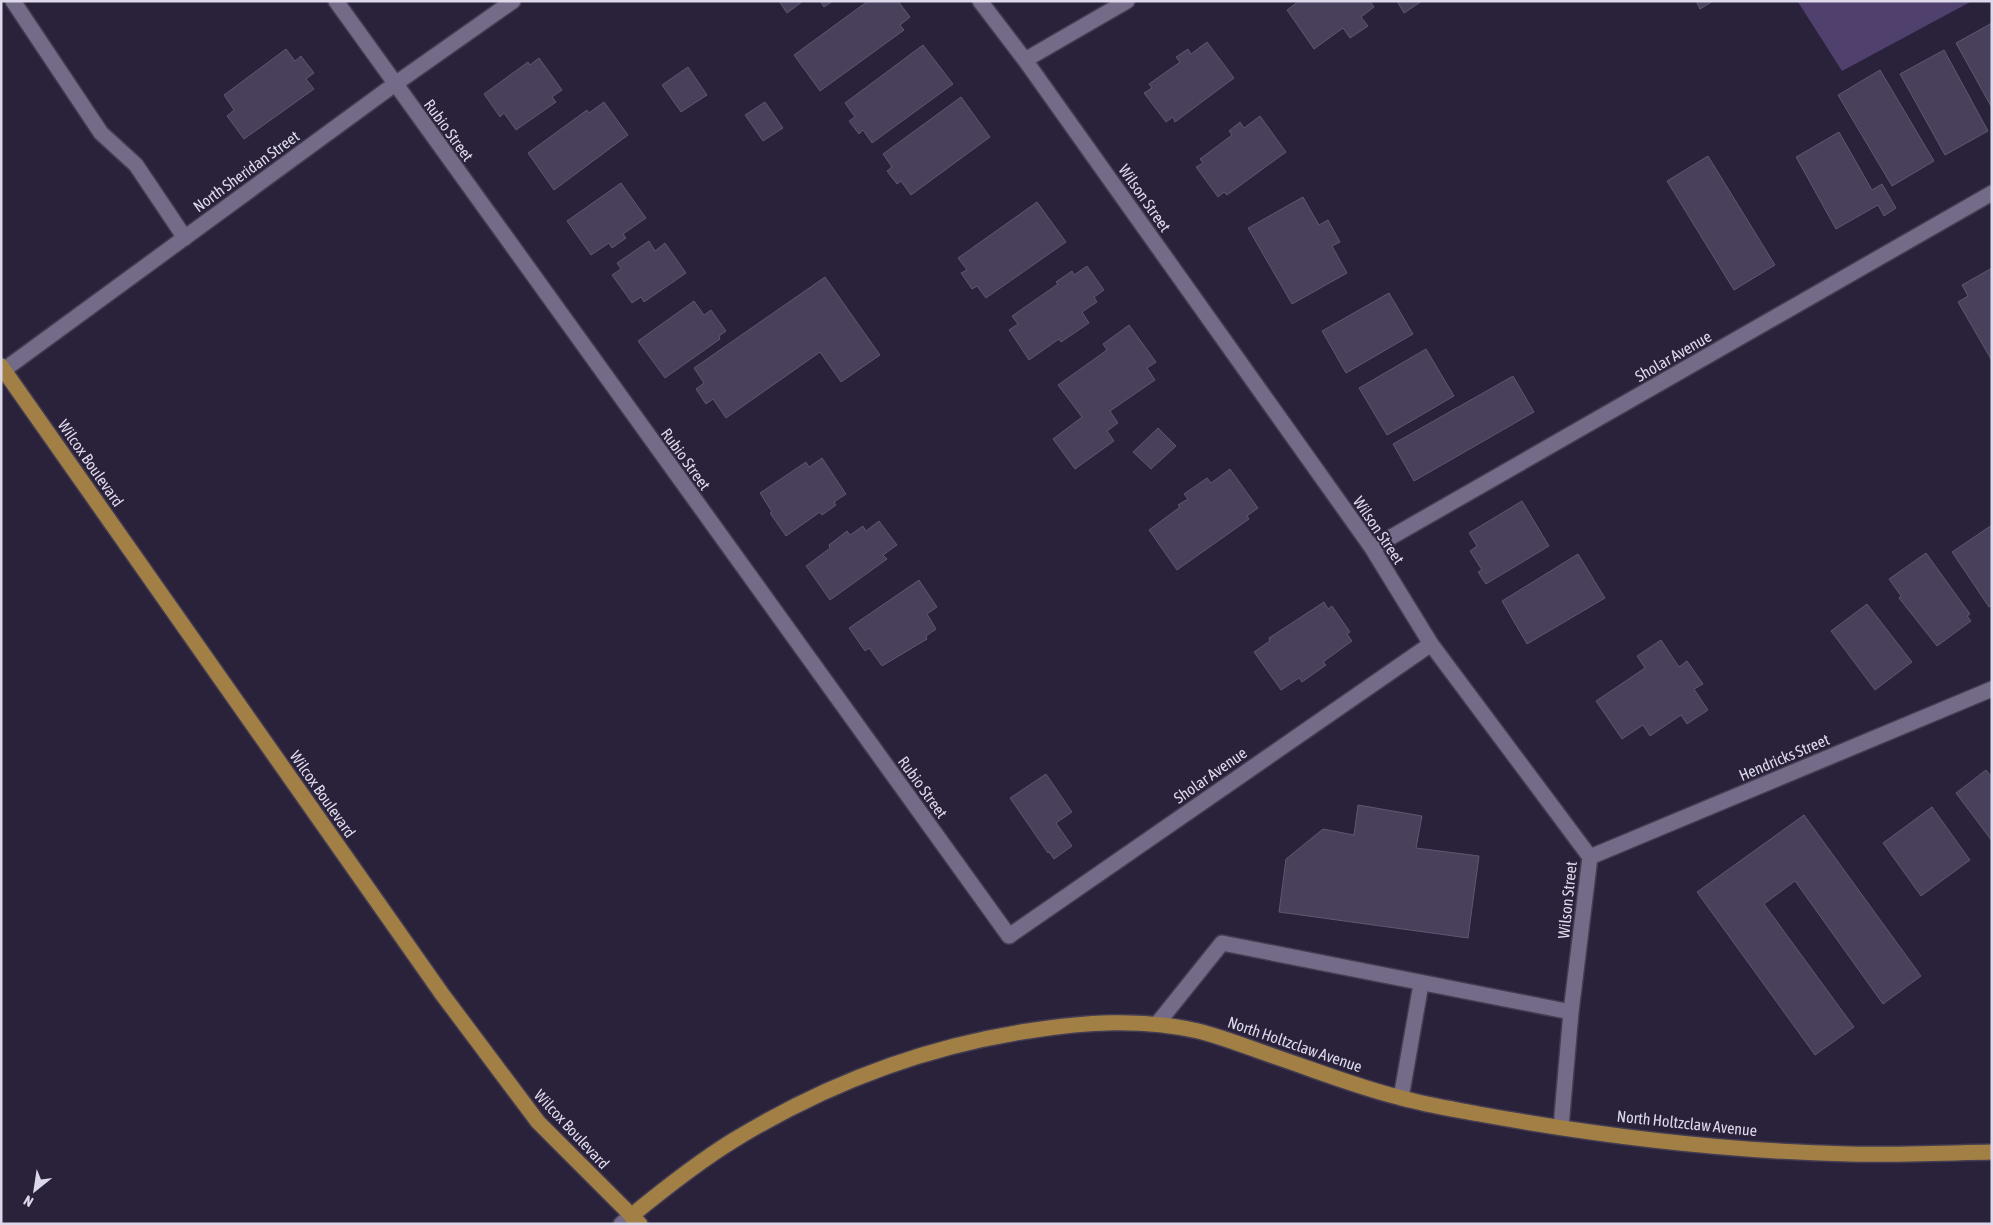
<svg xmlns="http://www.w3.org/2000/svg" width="1993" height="1225" font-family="'Asap Condensed',sans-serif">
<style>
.green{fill:#4f406d}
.building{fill:#49415c;stroke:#5e5673}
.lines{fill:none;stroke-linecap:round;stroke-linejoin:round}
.minor-casing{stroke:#443c51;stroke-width:18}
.major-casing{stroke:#443c51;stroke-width:18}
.minor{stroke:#746b89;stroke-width:15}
.major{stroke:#a28045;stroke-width:15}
.labels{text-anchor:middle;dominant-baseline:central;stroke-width:4;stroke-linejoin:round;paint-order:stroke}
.street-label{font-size:16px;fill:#ded9ea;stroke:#2a223b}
</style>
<rect width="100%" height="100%" fill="#2a223b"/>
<path class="green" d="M1799,1H1972L1842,71L1798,2Z"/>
<path class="building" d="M779,1H803L787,13Z
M820,1H833L824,7Z
M868,1H898L910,17L900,25L904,30L820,91L794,55Z
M1299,1H1370L1374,7L1361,17L1368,26L1350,38L1343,28L1314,49L1287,10Z
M1397,1H1422L1404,13Z
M1696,1H1713L1700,9Z
M1992,23V108L1956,43Z
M1207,42L1234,78L1175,122L1173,117L1166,122L1144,93L1152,88L1149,84L1180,62L1176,57L1188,49L1191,54Z
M923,45L953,84L872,143L863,130L859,134L849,121L855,117L845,103Z
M286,49L295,61L301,56L314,73L306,79L314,89L244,139L227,116L234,110L224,95Z
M1944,50L1988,131L1945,155L1900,74Z
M539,58L562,90L552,97L556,102L516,130L504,113L500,117L484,94L528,62L530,65Z
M688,67L707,95L681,112L662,85Z
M1880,70L1934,161L1892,186L1838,95Z
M961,97L990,137L911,195L901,181L897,184L887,171L892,167L883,154Z
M604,102L628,135L554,190L528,153L587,110L589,113Z
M765,102L783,128L763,141L745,115Z
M1260,116L1286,152L1227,195L1224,192L1218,197L1196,167L1203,163L1200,159L1232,135L1229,131L1240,122L1244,128Z
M1839,132L1872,190L1882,184L1896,208L1884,216L1878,205L1836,229L1796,157Z
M1708,156L1775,265L1734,290L1667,181Z
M621,183L646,218L623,234L626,238L612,248L609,243L591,255L567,221Z
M1303,197L1319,225L1328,220L1340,242L1332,246L1347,273L1292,304L1248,228Z
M1037,202L1066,242L986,298L977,286L972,289L961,273L967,270L958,258Z
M649,241L655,251L665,243L686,273L644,302L641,297L632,303L612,275L621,269L617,263Z
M1087,266L1104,290L1094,297L1097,302L1082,312L1089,323L1061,342L1059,339L1029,360L1009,330L1018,324L1012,316L1058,284L1056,282L1072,271L1074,275Z
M1992,268V359H1991L1958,302L1968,296L1962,285Z
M825,277L880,355L841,382L820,352L726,418L713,399L706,404L696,389L704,383L694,368Z
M1389,293L1413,334L1346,373L1322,331Z
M694,301L704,315L711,310L726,331L719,336L720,339L665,378L638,341Z
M1129,325L1156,362L1147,368L1155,380L1110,411L1118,423L1107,431L1114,441L1075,469L1053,439L1082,417L1058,385L1107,350L1103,344Z
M1426,349L1454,396L1387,435L1359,388Z
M1513,376L1534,412L1414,481L1393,444Z
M1158,428L1176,446L1151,469L1133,452Z
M822,458L846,494L834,502L836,505L822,515L820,512L786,536L770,513L772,512L760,493L806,462L809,467Z
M1230,469L1258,508L1247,516L1249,519L1177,570L1149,530L1180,507L1178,505L1188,499L1184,494L1207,478L1211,483Z
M1522,501L1549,546L1486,584L1478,572L1482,570L1470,551L1477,546L1469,533Z
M879,521L897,545L883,555L887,559L830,600L806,566L830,548L829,545L847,531L850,535L863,526L866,531Z
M1992,525V605L1989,607L1952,552Z
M1926,553L1970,614L1967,616L1971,621L1937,646L1899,598L1901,596L1889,579Z
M1578,554L1605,598L1527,644L1502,601Z
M919,580L937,607L927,614L936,629L926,636L927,639L882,666L869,648L865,651L849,628Z
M1324,602L1328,609L1332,606L1350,632L1347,634L1352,641L1323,662L1326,665L1302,682L1299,678L1281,690L1254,652L1270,641L1269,638Z
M1867,604L1912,662L1875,690L1831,631Z
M1661,640L1679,667L1687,661L1703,684L1694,689L1708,710L1687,724L1681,715L1650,736L1643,725L1622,739L1596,701L1645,668L1637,656Z
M1986,770L1992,777V841L1956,793Z
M1046,774L1072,812L1056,823L1072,846L1054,859L1049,852L1048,853L1010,798Z
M1358,805L1422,816L1416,848L1479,856L1468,938L1279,912L1286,859L1323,829L1354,835Z
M1932,807L1970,860L1921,896L1883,843Z
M1804,815L1921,976L1883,1004L1795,881L1764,904L1854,1027L1815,1055L1697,892Z"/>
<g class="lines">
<defs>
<path id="minor" d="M13,1L101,133L136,165L185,238
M336,1L1009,936L1431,644
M980,1L1025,60L1372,548L1431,644L1590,857L1571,1012L1561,1127
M1025,60L1127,1
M1,372L395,84L513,1
M1372,548L1992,193
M1590,857L1992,689
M1157,1024L1222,943L1571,1012
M1401,1098L1421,984
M621,1224L631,1216"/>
<path id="major" d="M1,366L442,994L538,1122L640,1224
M631,1216C664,1189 698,1162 734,1140C824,1085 923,1047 1028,1031C1085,1022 1141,1018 1198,1031C1226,1038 1252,1049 1279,1058C1320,1072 1360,1088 1402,1098C1427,1105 1453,1109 1479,1114C1600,1136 1726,1151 1849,1154C1896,1155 1944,1153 1992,1152"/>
</defs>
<use href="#minor" class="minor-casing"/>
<use href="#major" class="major-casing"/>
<use href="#minor" class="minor"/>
<use href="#major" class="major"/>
</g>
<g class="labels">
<g class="street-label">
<text transform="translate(449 130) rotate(54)">Rubio Street</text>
<text transform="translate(246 171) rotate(-36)">North Sheridan Street</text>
<text transform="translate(1145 198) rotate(55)">Wilson Street</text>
<text transform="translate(1673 356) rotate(-30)">Sholar Avenue</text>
<text transform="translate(686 459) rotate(54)">Rubio Street</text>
<text transform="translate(91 463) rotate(55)">Wilcox Boulevard</text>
<text transform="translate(1379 530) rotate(56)">Wilson Street</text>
<text transform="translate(1784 757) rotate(-23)">Hendricks Street</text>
<text transform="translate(1210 775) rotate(-35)">Sholar Avenue</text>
<text transform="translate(923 787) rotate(54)">Rubio Street</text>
<text transform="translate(323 794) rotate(55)">Wilcox Boulevard</text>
<text transform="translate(1567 900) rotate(-84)">Wilson Street</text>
<text transform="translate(1295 1044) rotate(19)">North Holtzclaw Avenue</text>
<text transform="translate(1687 1123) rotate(6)">North Holtzclaw Avenue</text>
<text transform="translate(572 1129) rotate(47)">Wilcox Boulevard</text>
</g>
</g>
<rect width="1993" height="1225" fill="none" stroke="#ded9ea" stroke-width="5"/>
<g transform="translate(35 1190) rotate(210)" stroke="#2a223b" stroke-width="4" paint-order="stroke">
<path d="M0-4L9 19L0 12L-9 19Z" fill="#ded9ea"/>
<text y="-8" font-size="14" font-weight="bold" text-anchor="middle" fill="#ded9ea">N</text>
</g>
</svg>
